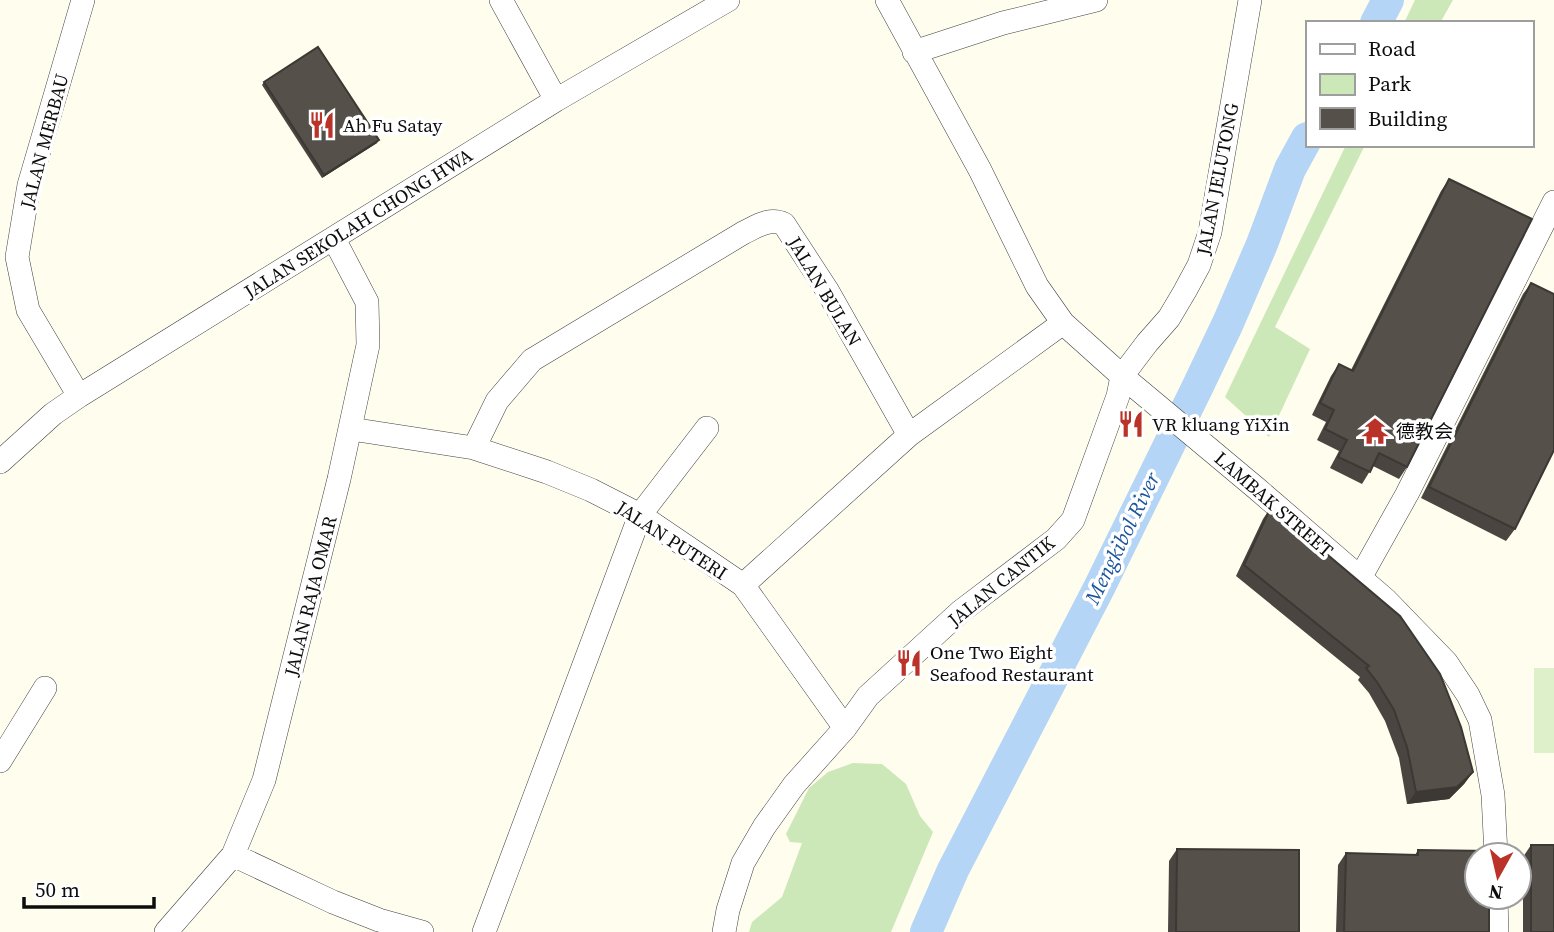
<svg xmlns="http://www.w3.org/2000/svg" width="1554" height="932" font-family="'Source Serif 4','Noto Sans SC',serif">
<style>
.green{fill:#cce8b8}
.pitch{fill:#def0ca}
.lines{fill:none;stroke-linecap:round;stroke-linejoin:round}
.river{stroke:#b4d5f5;stroke-width:32}
.minor-casing{stroke:#404040;stroke-width:24}
.minor{stroke:#fff;stroke-width:23}
.wall{fill:#4a4540}
.shaded-wall{fill:#3c3834}
.building{fill:#56504a;stroke:#3c3834;stroke-width:2}
.labels{text-anchor:middle;dominant-baseline:central;stroke-width:7;stroke-linejoin:round;paint-order:stroke}
.poi-label{font-size:19px;fill:#0d0d0d;stroke:#fff;text-anchor:start}
.street-label{font-size:19px;fill:#0d0d0d;stroke:#fff}
.water-label{font-size:21px;font-style:italic;fill:#19549c;stroke:#fff}
</style>
<rect width="100%" height="100%" fill="#fffdee"/>
<path class="green" d="M1415,0H1453L1440,23H1404Z
M1346,145H1365L1275,327L1310,349L1269,437L1225,397Z
M853,763L882,764L906,784L920,816L933,832L891,932H749L752,922L782,897L802,843L790,842L786,834L809,788L828,772Z"/>
<path class="pitch" d="M1534,668H1554V753H1534Z"/>
<g class="lines">
<path class="river" d="M1376,23L1388,0
M926,932L953,870L1099,588L1197,388L1228,323L1262,244L1290,169L1307,138"/>
<defs>
<path id="minor" d="M501,0L556,100
M887,0L980,170L1037,286L1063,323L1122,376L1256,488L1386,600L1446,662L1468,695L1480,720L1493,795L1496,855
M914,52L1003,23L1096,0
M79,396L28,310L17,257L29,185L83,0
M351,429L474,448L547,472L591,490L640,515L743,585L845,728
M909,435L1063,323
M474,448L497,401L532,360L743,233C756,227 769,217 784,224L827,290L909,435L743,585
M0,462L53,414L79,396L556,100L728,0
M1360,578L1407,494L1554,202
M0,761L45,688
M233,855L333,902L379,920L422,932
M1496,897L1497,932
M166,932L233,855L264,780L339,479L368,345L367,302L334,239
M484,932L640,515L707,428
M724,932L728,910L743,863L764,827L794,785L845,728L868,696L960,612L1056,539L1073,520L1118,396L1122,376L1147,343L1169,318L1185,291L1199,265L1210,232L1250,0"/>
</defs>
<use href="#minor" class="minor-casing"/>
<use href="#minor" class="minor"/>
</g>
<path class="wall" d="M264,82L377,143L322,178L262,85Z
M1449,179L1407,467L1399,479L1373,466L1362,484L1330,468L1339,451L1317,440L1326,422L1312,415L1331,376L1339,364L1351,370L1441,191Z
M1531,283L1515,529L1506,541L1421,498L1523,294Z
M1271,507L1473,772L1464,784L1449,799L1407,804L1399,758L1385,721L1369,693L1358,680L1360,677L1236,576L1263,519Z
M1531,845L1554,932H1523V857Z
M1177,849L1299,932H1168L1169,861Z
M1418,850L1489,932H1336L1338,865L1346,853L1415,855Z"/>
<path class="shaded-wall" d="M379,140L377,143L322,178L324,175Z
M1473,772L1464,784L1449,799L1407,804L1416,792Z"/>
<path class="building" d="M318,47L379,140L324,175L264,82Z
M1449,179L1532,219L1407,467L1379,453L1370,472L1338,457L1347,440L1325,429L1334,410L1320,403L1339,364L1353,371Z
M1531,283L1554,294V450L1515,529L1429,487Z
M1271,507L1400,616L1440,674L1461,727L1473,772L1457,787L1416,792L1407,747L1394,710L1377,682L1366,668L1369,666L1244,565Z
M1531,845H1554V932H1531Z
M1177,849L1299,850V932H1176Z
M1418,850L1490,851L1489,855H1477V897H1489V932H1344L1346,853L1418,855Z"/>
<defs>
<symbol id="restaurant-bare" viewBox="-9 -9 18 18"><path d="M-5-6h1v4h1v-4h1v4h1v-4h1v5L-1.5 .5V6h-2V.5L-5-1ZM5-6V6H3V1.5H1.5Q1.5-4 5-6Z" fill="#ba3228" stroke="#fff" stroke-width="2.5" paint-order="stroke"/></symbol>
<symbol id="temple-bare" viewBox="-9 -9 18 18"><path d="M0-6L5-2H3V0L6.5 2.5H4V6H1.5V3h-3V6H-4V2.5H-6.5L-3 0V-2H-5Z" fill="#ba3228" stroke="#fff" stroke-width="2.5" paint-order="stroke"/></symbol>
</defs>
<g fill-rule="evenodd">
<use href="#restaurant-bare" x="303" y="106" width="38" height="38"/>
<use href="#restaurant-bare" x="1112" y="405" width="38" height="38"/>
<use href="#temple-bare" x="1356" y="412" width="38" height="38"/>
<use href="#restaurant-bare" x="890" y="644" width="38" height="38"/>
</g>
<g class="labels">
<g class="poi-label">
<text x="343" y="125">Ah Fu Satay</text>
<text x="1152" y="424">VR kluang YiXin</text>
<text x="1396" y="431">德教会</text>
<text x="930" y="652">One Two Eight<tspan x="930" dy="22">Seafood Restaurant</tspan></text>
</g>
<g class="street-label">
<text transform="translate(44 141) rotate(-75)">JALAN MERBAU</text>
<text transform="translate(1217 179) rotate(-79)">JALAN JELUTONG</text>
<text transform="translate(358 223) rotate(-32)">JALAN SEKOLAH CHONG HWA</text>
<text transform="translate(825 291) rotate(59)">JALAN BULAN</text>
<text transform="translate(1274 504) rotate(41)">LAMBAK STREET</text>
<text transform="translate(672 540) rotate(33)">JALAN PUTERI</text>
<text transform="translate(1001 581) rotate(-39)">JALAN CANTIK</text>
<text transform="translate(310 596) rotate(-76)">JALAN RAJA OMAR</text>
</g>
<g class="water-label">
<text transform="translate(1122 538) rotate(-64)">Mengkibol River</text>
</g>
</g>
<rect x="1306" y="21" width="228" height="126" fill="#ffffff" stroke="#9e9e9e" stroke-width="2"/>
<rect x="1320" y="44" width="35" height="10" fill="#ffffff" stroke="#9e9e9e" stroke-width="2"/>
<text x="1368" y="56" font-size="21" fill="#0d0d0d">Road</text>
<rect x="1320" y="74" width="35" height="21" fill="#cce8b8" stroke="#9e9e9e" stroke-width="2"/>
<text x="1368" y="91" font-size="21" fill="#0d0d0d">Park</text>
<rect x="1320" y="108" width="35" height="21" fill="#56504a" stroke="#9e9e9e" stroke-width="2"/>
<text x="1368" y="126" font-size="21" fill="#0d0d0d">Building</text>
<g transform="translate(1498 876) rotate(188)"><circle r="33" fill="#ffffff" stroke="#9e9e9e" stroke-width="2"/>
<path d="M0-5L12 26L0 18L-12 26Z" fill="#ba3228"/>
<text y="-10" font-size="19" font-weight="bold" text-anchor="middle" fill="#0d0d0d">N</text>
</g>
<path d="M24 897v10h130v-10" fill="none" stroke="#0d0d0d" stroke-width="3.5"/>
<text x="35" y="897" font-size="21" fill="#0d0d0d" stroke="#ffffff" stroke-width="5" paint-order="stroke">50 m</text>
</svg>
